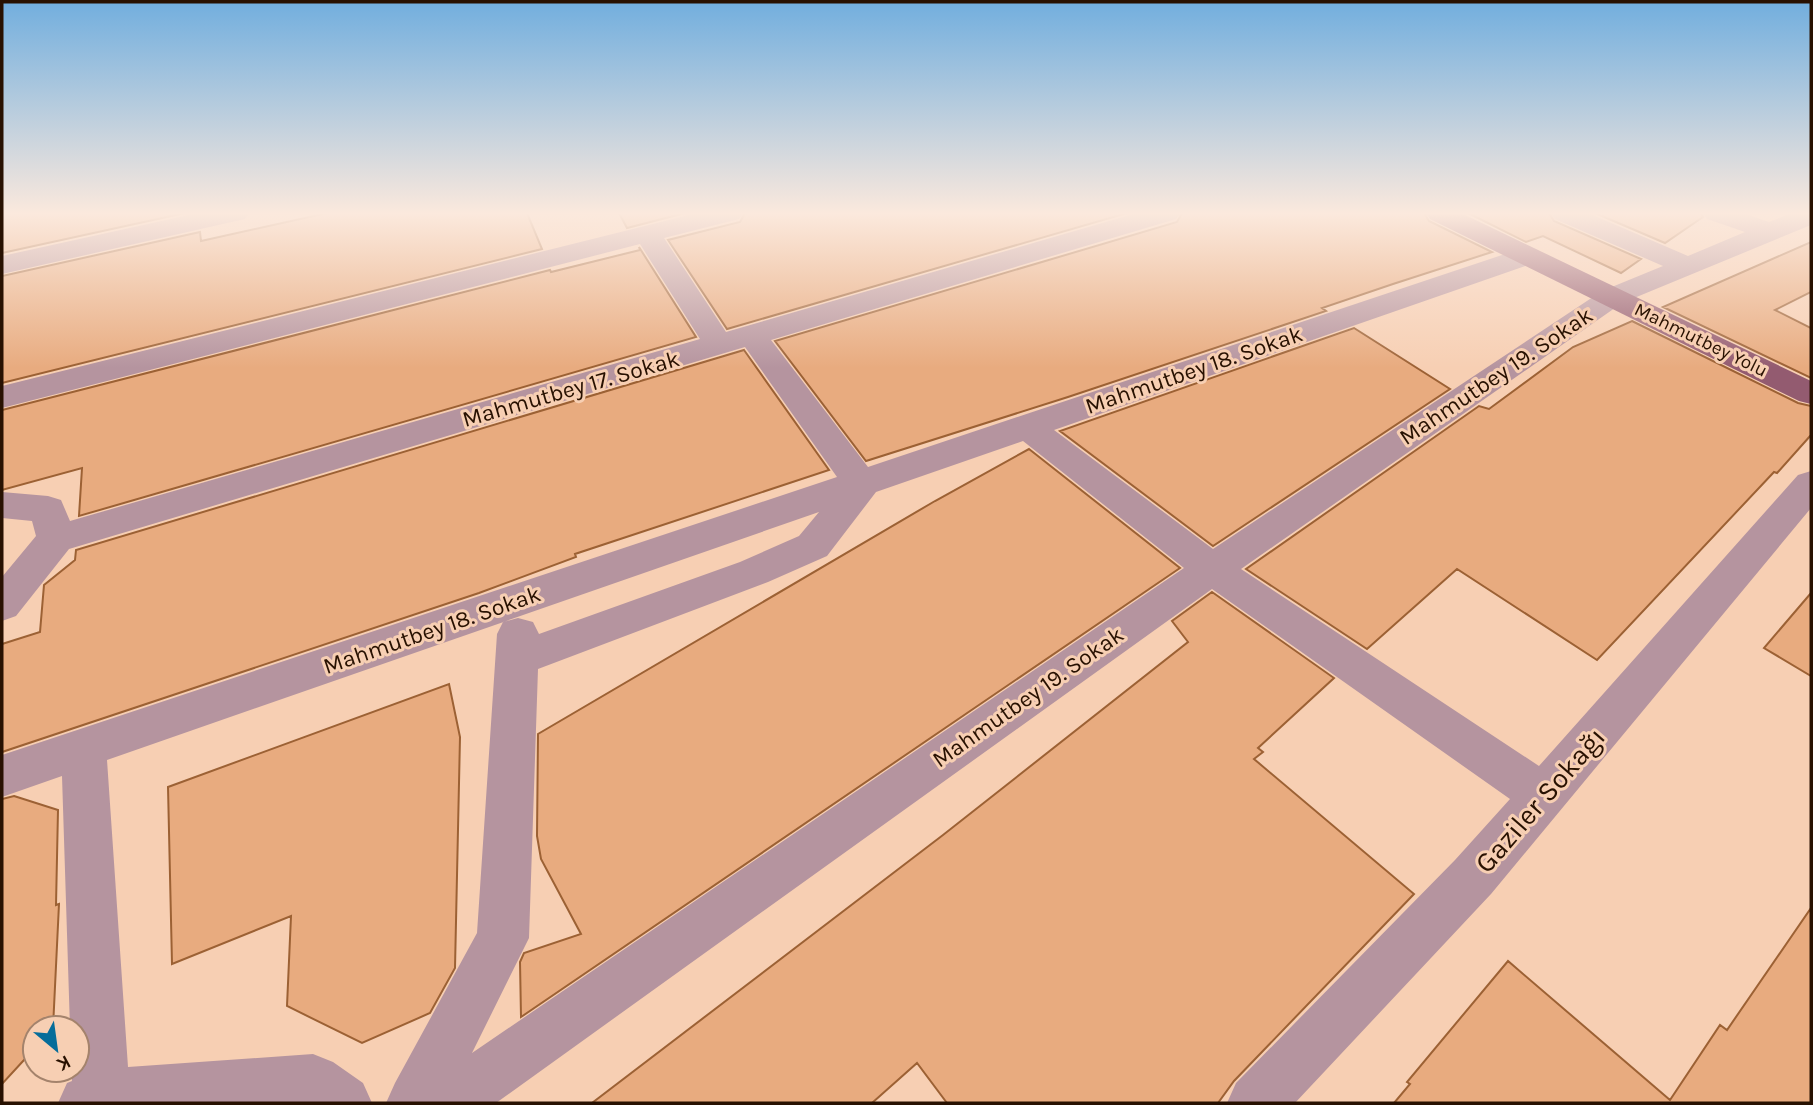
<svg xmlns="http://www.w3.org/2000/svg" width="1813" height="1105" font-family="Karla,sans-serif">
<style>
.building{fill:#e8ab7f;stroke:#9c6134;stroke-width:2}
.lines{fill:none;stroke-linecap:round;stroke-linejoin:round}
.minor{fill:#b5949f;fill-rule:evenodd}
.major{fill:#935b70;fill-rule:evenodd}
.labels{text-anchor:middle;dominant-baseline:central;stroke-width:6;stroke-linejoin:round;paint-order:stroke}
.far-street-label{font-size:19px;fill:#281101;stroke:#f7cfb3}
.street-label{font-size:23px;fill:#281101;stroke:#f7cfb3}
.near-street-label{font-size:28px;fill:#281101;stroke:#f7cfb3}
</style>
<rect width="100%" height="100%" fill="#f7cfb3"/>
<path class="building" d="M2,213H185L2,253Z
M327,213H527L542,249L2,383V276L200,232L201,241Z
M619,213H685L627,228Z
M745,213H1127L727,329L668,240L740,222Z
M1182,213H1424L1429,221L1492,252L1393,284L1322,308L1326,311L1068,397L866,461L775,341L1177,222Z
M1468,213H1549L1554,221L1641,259L1621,273L1543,236L1526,242Z
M1595,213H1701L1703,217L1665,243Z
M1811,242V292L1775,310L1811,328V378L1663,307Z
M639,247L696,337L79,516L82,468L2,490V410L550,270L551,272L640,250Z
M1632,321L1798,403L1811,406V435L1777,473L1774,472L1597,660L1457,569L1367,649L1246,569L1479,406L1489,409L1573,347Z
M1354,328L1450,389L1213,546L1060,431Z
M744,350L829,470L575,554L576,557L479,593L2,752V644L40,632L44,585L75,560L76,550Z
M1029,449L1180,568L521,1017L520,962L524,953L581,934L541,859L537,836L538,734L935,501Z
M1212,592L1334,678L1258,748L1263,752L1254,759L1414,894L1234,1081L1218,1103H947L917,1063L872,1103H592L943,835L1188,642L1172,621Z
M1811,593V676L1764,648Z
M449,684L460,737L455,968L430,1013L362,1043L287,1006L291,916L172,964L168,787Z
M14,796L58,810L56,905L59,904L53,1028H35V1048L2,1084V799Z
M1811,908V1103H1394L1410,1084L1407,1082L1508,961L1670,1100L1720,1025L1727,1030Z"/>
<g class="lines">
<path class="minor" d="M198,213H249L245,219L236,221L2,274V256Z
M697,213H743L739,219L664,238L726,332L1137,213H1180L1176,219L771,340L868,467L1517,250L1527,248L1537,250L1541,256L1537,262L1054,430L1213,549L1602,291L1663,266L1555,219L1551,213H1588L1688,256L1745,232L1707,219L1703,213H1743L1769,222L1792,213H1811V225L1622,303L1241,569L1539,766L1798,475L1811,471V508L1491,894L1295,1103H1227L1236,1083L1455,860L1510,799L1212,589L496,1103H386L395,1083L477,933L497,634L503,622L518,618L533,622L539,634L740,562L799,536L819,512L107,760L128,1067L313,1054L333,1062L363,1083L372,1103H58L67,1083L72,1081L71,1070H77V1028H70L62,776L2,797V755L837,477L745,347L69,549L16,616L2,621V577L36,536L32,521L2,518V492L48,496L61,500L70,521L700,339L640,244L2,408V386ZM1023,441L1184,568L472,1053L529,938L538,669L768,582L827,556L876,492Z"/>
<path class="major" d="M1426,213H1461L1811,381V404L1799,401L1430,219Z"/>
</g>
<linearGradient id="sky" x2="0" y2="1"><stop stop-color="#71aede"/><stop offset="0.58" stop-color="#fbe9dd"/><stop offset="1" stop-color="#fbe9dd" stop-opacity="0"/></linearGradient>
<rect width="1813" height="368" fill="url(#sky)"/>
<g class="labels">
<g class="far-street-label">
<text transform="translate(1701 340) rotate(26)">Mahmutbey Yolu</text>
</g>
<g class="street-label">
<text transform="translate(1194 370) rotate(-19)">Mahmutbey 18. Sokak</text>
<text transform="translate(1496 376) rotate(-34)">Mahmutbey 19. Sokak</text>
<text transform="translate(571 389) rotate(-16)">Mahmutbey 17. Sokak</text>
<text transform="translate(432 630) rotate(-19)">Mahmutbey 18. Sokak</text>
<text transform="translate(1028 697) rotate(-35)">Mahmutbey 19. Sokak</text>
</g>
<g class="near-street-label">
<text transform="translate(1540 800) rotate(-49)">Gaziler Sokağı</text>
</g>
</g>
<rect width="1813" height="1105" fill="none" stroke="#281101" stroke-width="7"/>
<g transform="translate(56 1049) rotate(151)"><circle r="33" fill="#f7cfb3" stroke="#a4836c" stroke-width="2"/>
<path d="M0-5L12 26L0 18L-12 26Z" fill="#066d9a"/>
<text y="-10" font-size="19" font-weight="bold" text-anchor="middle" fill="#281101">K</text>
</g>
</svg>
